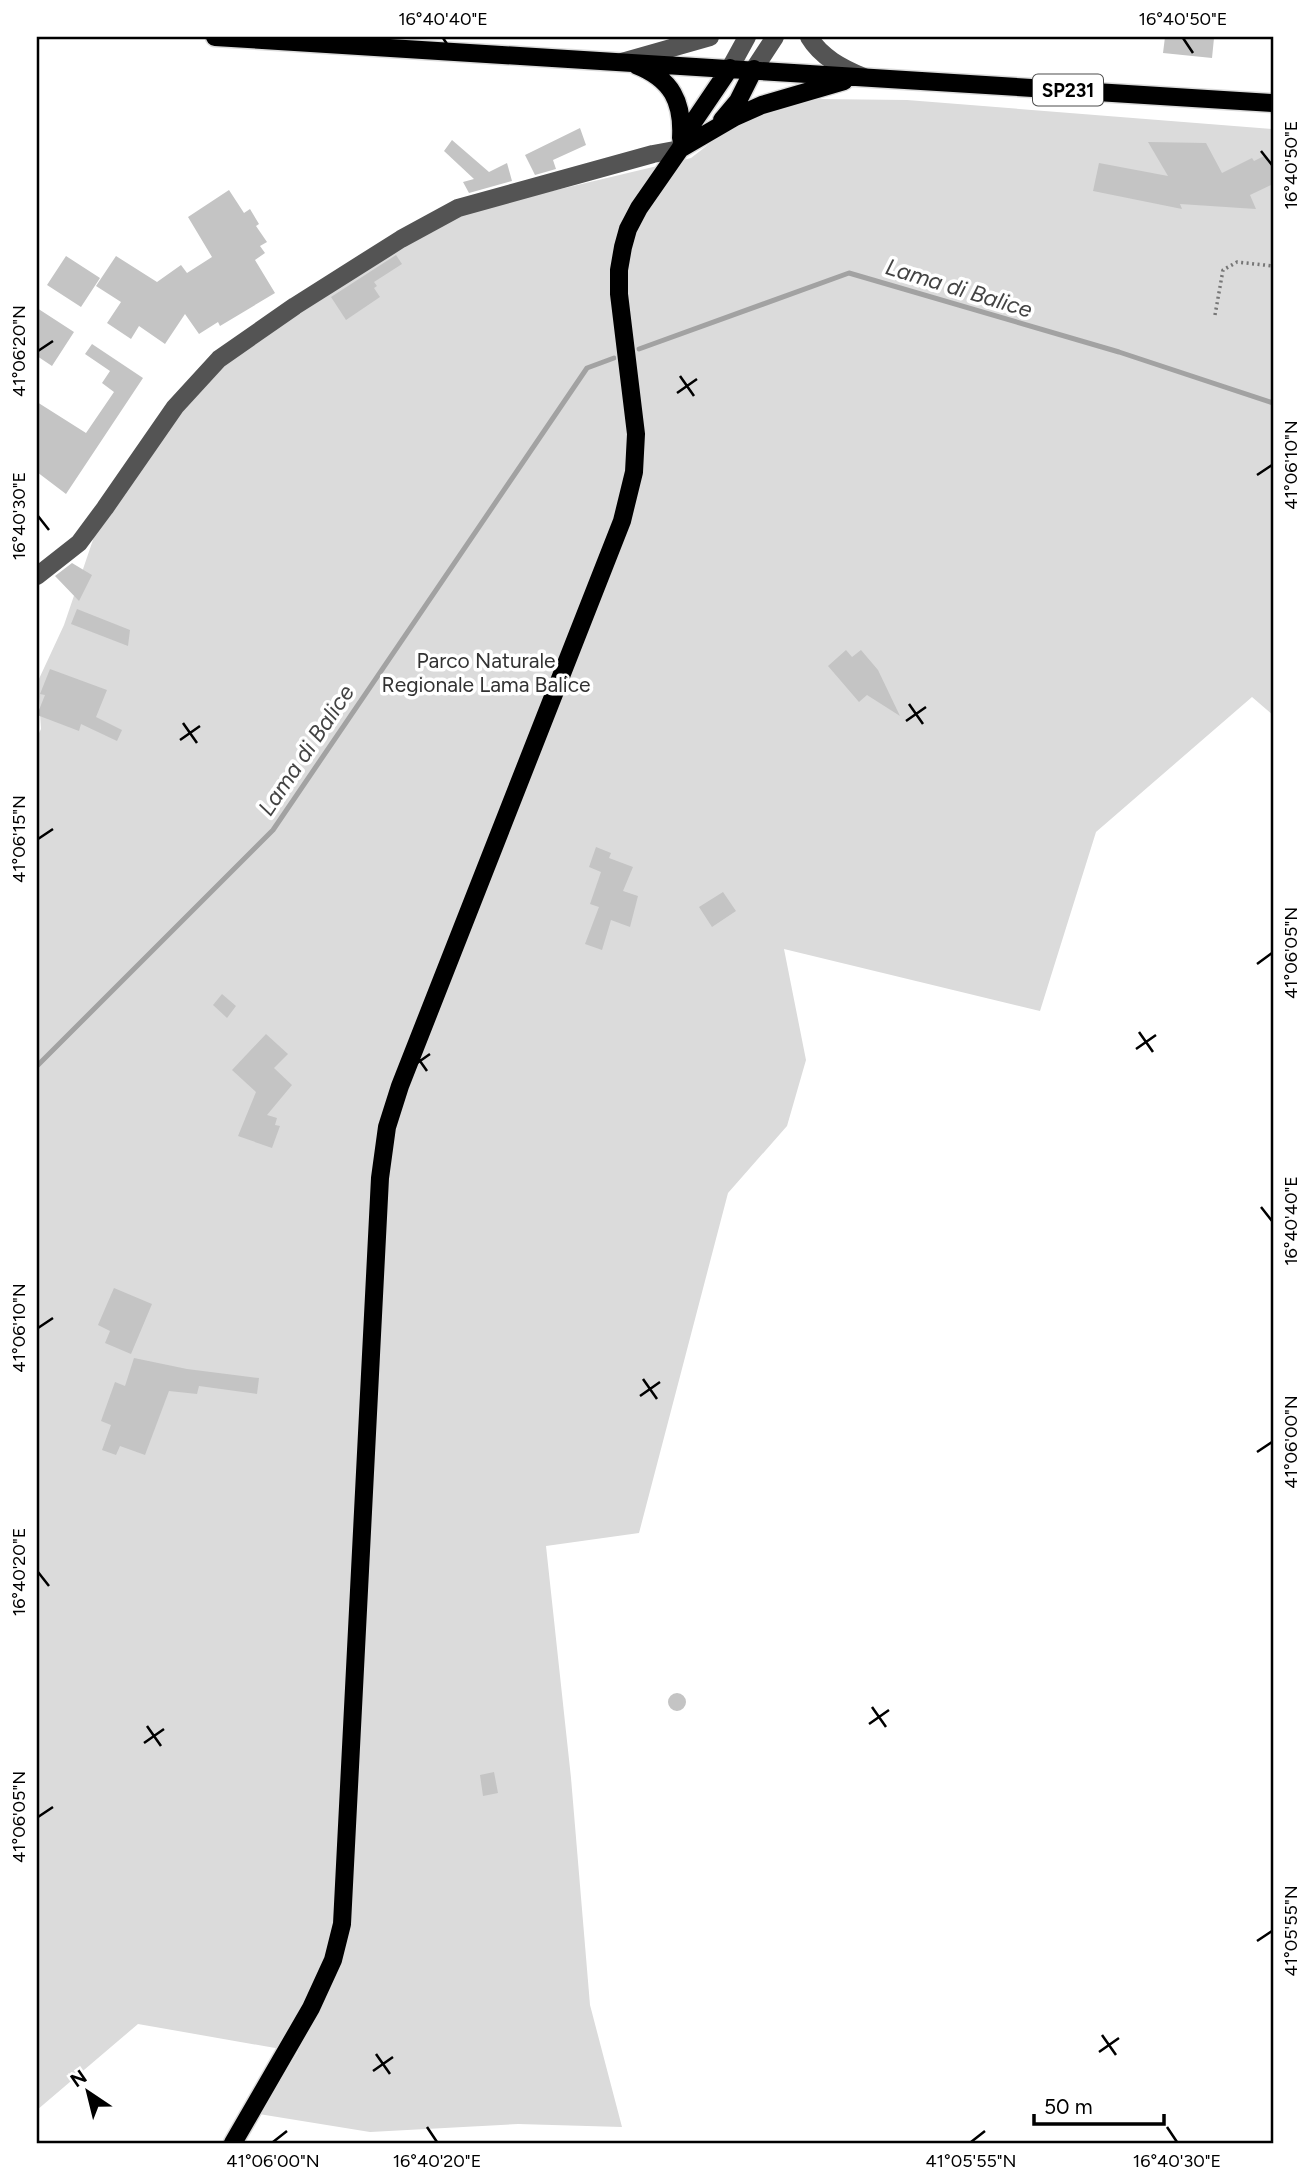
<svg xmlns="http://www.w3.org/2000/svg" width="1310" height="2180" font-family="Figtree,sans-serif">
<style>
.green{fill:#dbdbdb}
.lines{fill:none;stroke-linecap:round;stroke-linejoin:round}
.stream{stroke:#a2a2a2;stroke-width:5}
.building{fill:#c4c4c4}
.major-casing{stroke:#dbdbdb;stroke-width:21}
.path{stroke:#767676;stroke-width:3.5;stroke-dasharray:2 3.5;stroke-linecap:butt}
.minor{stroke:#545454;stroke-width:18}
.major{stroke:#000;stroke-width:18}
.ticks{fill:none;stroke:#000;stroke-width:2.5}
.labels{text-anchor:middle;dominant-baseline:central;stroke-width:7;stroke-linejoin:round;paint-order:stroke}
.shield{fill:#fff;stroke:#4c4c4c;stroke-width:2}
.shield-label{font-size:19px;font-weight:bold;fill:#000}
.park-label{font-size:21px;fill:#323232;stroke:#fff}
.water-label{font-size:23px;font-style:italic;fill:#434343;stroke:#fff}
.neatline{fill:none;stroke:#000;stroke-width:2.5}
.ticks-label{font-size:18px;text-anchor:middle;fill:#000}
</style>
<rect width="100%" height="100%" fill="#fff"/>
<path class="green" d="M818,99L907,100L1273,129V715L1252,697L1096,832L1040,1011L784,949L806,1060L787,1126L728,1193L639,1533L546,1546L571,1778L590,2005L622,2127L518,2124L370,2132L259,2114L298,2052L138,2024L37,2110V737L41,729L38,681L64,625L97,528L192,380L443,217L691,158L736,123Z"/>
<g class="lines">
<path class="stream" d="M639,349L849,273L1119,352L1273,403
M37,1066L273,830L587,368L614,358"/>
</g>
<path class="building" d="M1165,37L1214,38L1212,58L1163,53Z
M580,128L586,145L553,160L556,169L535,175L525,155Z
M452,140L489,172L507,163L512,181L469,193L463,182L474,179L444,151Z
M1148,142L1206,143L1222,173L1252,158L1254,161L1266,155L1273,169V184L1250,195L1256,209L1180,204L1182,209L1093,191L1099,163L1168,176Z
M229,190L244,213L250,209L259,224L256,226L267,242L260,246L265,253L255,260L275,293L220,326L218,322L199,334L185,314L165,344L139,326L131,339L107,323L121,302L96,286L116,256L157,282L181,265L187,273L212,257L188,217Z
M396,255L402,264L374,282L377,286L374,288L380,297L346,320L331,297Z
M66,256L100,278L81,307L47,285Z
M37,308L74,332L52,366L37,356Z
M92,344L143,378L66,494L37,472V402L86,433L114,392L102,383L110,371L85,354Z
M72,563L92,575L79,601L55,576Z
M77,609L130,630L128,646L71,624Z
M846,650L852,657L861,650L878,670L900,716L867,695L859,702L828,666Z
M50,669L107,690L96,717L122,730L117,741L81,724L79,731L37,715L45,695L40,694Z
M596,847L611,853L609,858L633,867L623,891L638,896L630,927L611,920L602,950L585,944L599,907L590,904L601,872L589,867Z
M723,892L736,911L712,927L699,907Z
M222,994L236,1006L227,1018L213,1005Z
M266,1034L288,1054L274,1068L292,1085L267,1115L277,1118L275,1125L280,1126L272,1148L238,1136L256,1092L232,1070Z
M114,1288L152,1304L131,1354L105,1343L110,1331L98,1325Z
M134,1358L187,1369L259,1378L257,1394L199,1386L197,1394L169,1391L145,1455L120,1446L116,1455L102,1450L111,1425L101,1421L115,1382L125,1386Z
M668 1702a9 9 0 1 1 18 0a9 9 0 1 1-18 0Z
M494,1772L498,1793L483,1796L480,1775Z"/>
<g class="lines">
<defs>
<path id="major" d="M215,37L1273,103
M636,65C672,79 683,102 681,138
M722,120L738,101L754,69
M680,149L735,117L762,105L844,81
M233,2143L311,2008L333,1960L342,1924L380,1178L387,1127L400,1086L622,521L634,472L636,434L619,294V270L623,247L628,229L639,208L680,149L690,127L730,68"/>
</defs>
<use href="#major" class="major-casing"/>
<path class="path" d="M1215,315L1223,270L1237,262L1273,266"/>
<path class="minor" d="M809,37C821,57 842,68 864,77
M622,62L710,37
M730,68L747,37
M754,69L775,37
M37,576L79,543L105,508L175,407L219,359L295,306L401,239L458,208L653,154L680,149"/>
<use href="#major" class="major"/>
</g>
<path class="ticks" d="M443,38L453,53M1183,38L1193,53M1261,151L1272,165M38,351L53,341M680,376L694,396M677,393L697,379M1257,475L1272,465M38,516L49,530M909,704L923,724M906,721L926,707M183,723L197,743M180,740L200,726M38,839L53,829M1257,964L1272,953M1139,1032L1153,1052M1136,1049L1156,1035M413,1051L427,1071M410,1068L430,1054M1261,1207L1272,1221M38,1328L53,1318M643,1379L657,1399M640,1396L660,1382M1257,1452L1272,1442M38,1572L49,1586M872,1707L886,1727M869,1724L889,1710M147,1726L161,1746M144,1743L164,1729M38,1817L53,1807M1257,1941L1272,1931M1102,2035L1116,2055M1099,2052L1119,2038M376,2054L390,2074M373,2071L393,2057M427,2127L437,2142M1167,2127L1177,2142M273,2142L287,2131M971,2142L985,2131"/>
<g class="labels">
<rect class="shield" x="1033" y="74.5" width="70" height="31" rx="5"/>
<g class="shield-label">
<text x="1068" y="90">SP231</text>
</g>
<g class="park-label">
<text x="486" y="660">Parco Naturale<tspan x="486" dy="24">Regionale Lama Balice</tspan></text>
</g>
<g class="water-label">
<text transform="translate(959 288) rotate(17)">Lama di Balice</text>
<text transform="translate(306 750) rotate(-56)">Lama di Balice</text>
</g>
</g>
<rect width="1310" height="2180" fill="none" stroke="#ffffff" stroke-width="77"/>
<g transform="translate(88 2092) rotate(325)" stroke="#ffffff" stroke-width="5" paint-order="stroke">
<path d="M0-5L12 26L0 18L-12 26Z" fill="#000000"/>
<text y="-10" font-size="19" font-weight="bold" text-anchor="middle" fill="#000000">N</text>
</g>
<path d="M1034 2114v10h130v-10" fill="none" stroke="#000000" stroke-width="3.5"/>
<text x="1044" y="2114" font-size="21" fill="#000000" stroke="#ffffff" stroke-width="5" paint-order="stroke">50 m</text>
<rect x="38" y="38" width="1234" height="2104" class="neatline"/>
<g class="ticks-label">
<text x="443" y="25">16°40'40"E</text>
<text x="1183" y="25">16°40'50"E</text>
<text transform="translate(1291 165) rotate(-90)" y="6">16°40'50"E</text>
<text transform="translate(19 351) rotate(-90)" y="6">41°06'20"N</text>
<text transform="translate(1291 465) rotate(-90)" y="6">41°06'10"N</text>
<text transform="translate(19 516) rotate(-90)" y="6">16°40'30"E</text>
<text transform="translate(19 839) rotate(-90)" y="6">41°06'15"N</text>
<text transform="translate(1291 953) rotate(-90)" y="6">41°06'05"N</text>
<text transform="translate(1291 1221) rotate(-90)" y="6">16°40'40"E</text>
<text transform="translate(19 1328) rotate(-90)" y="6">41°06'10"N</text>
<text transform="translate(1291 1442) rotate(-90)" y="6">41°06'00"N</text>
<text transform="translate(19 1572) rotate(-90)" y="6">16°40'20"E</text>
<text transform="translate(19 1817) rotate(-90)" y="6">41°06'05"N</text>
<text transform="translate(1291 1931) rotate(-90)" y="6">41°05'55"N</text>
<text x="273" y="2167">41°06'00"N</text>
<text x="437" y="2167">16°40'20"E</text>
<text x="971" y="2167">41°05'55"N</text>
<text x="1177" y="2167">16°40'30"E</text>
</g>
</svg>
